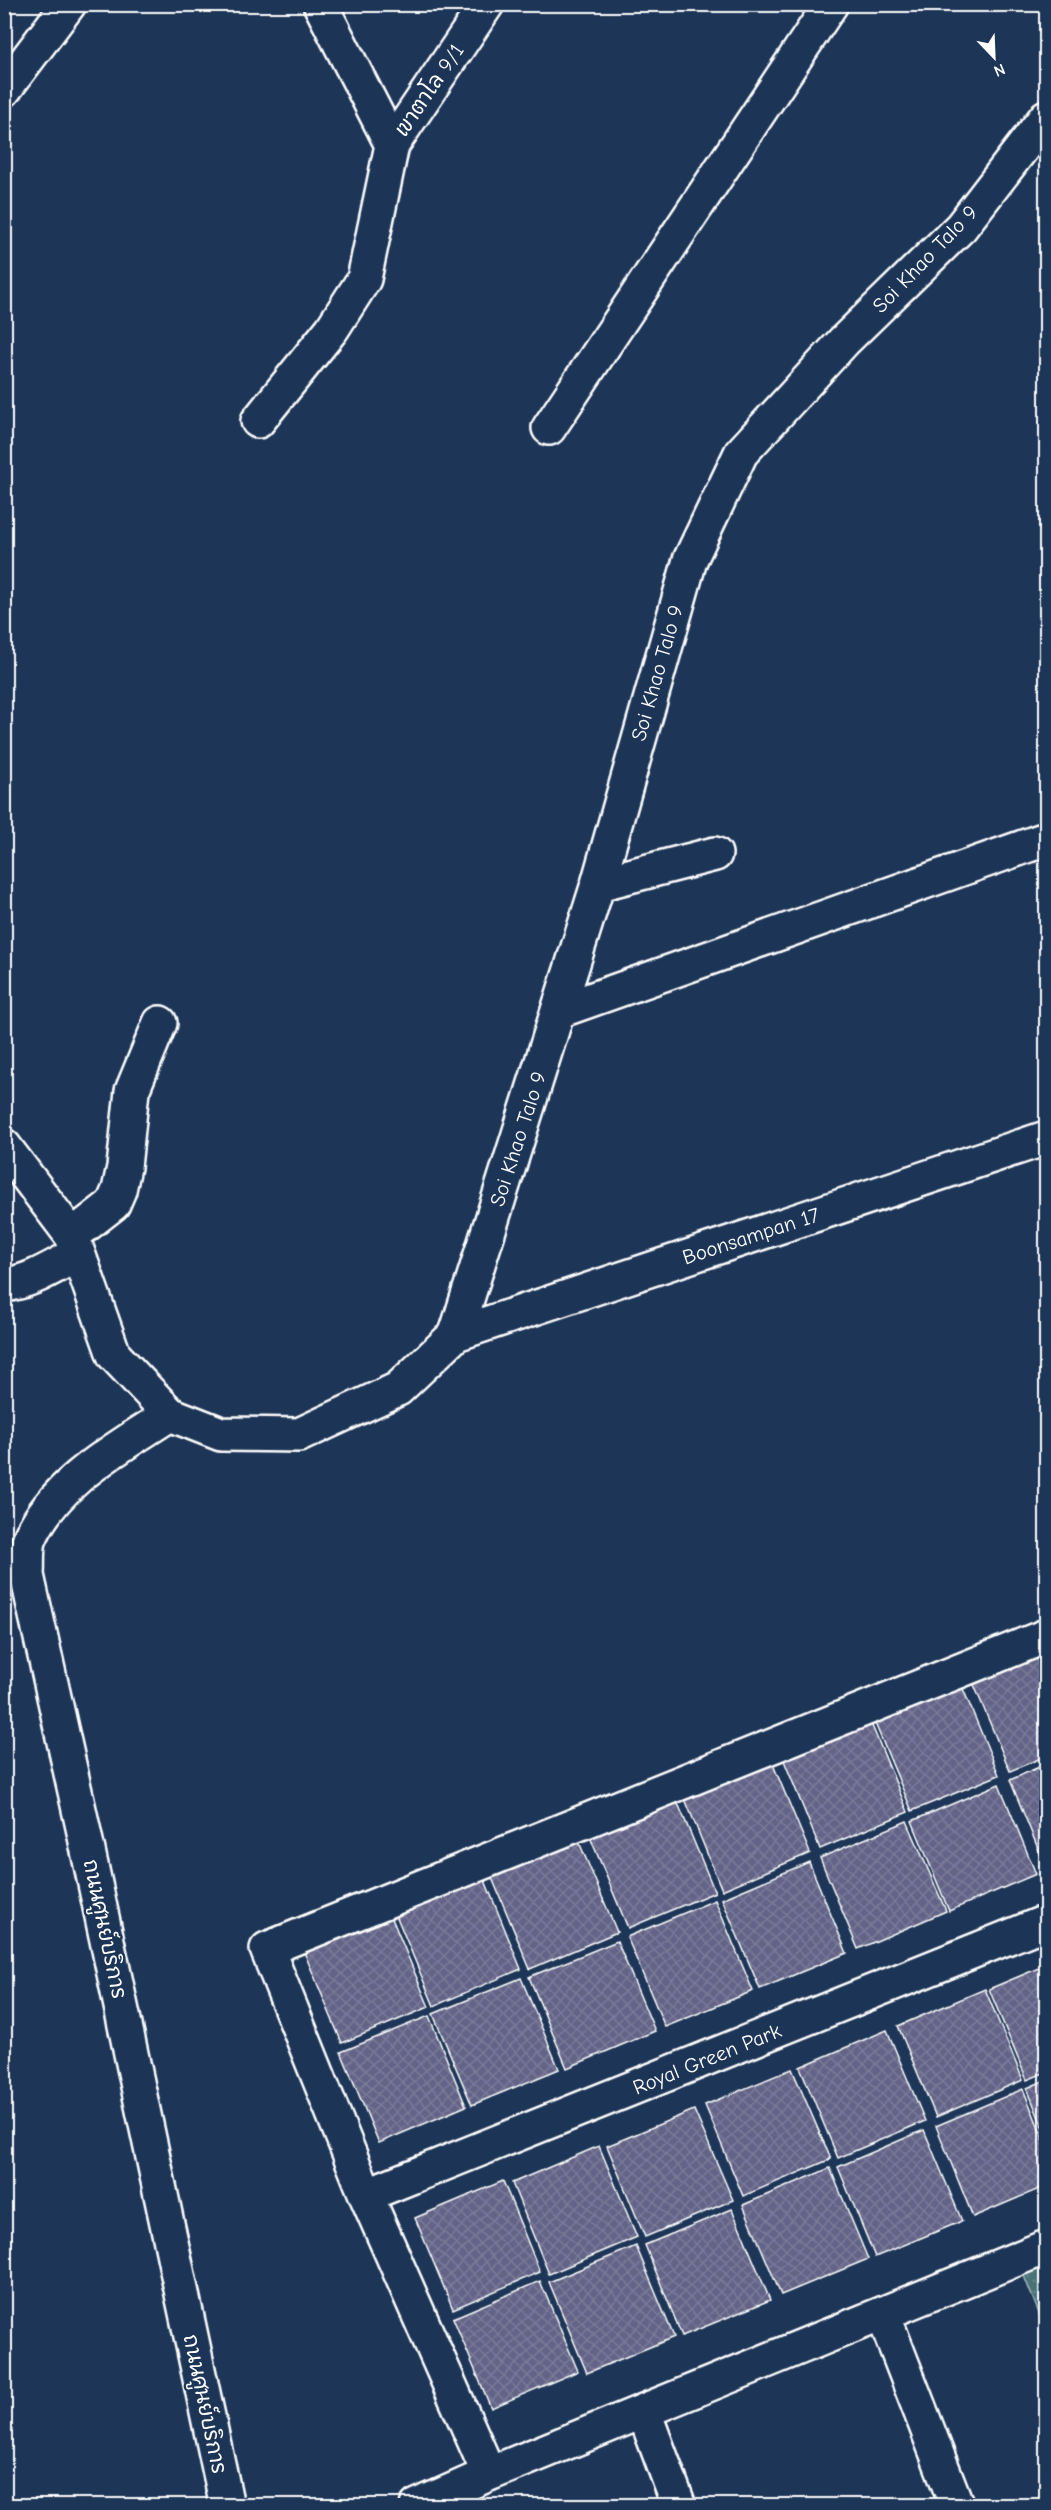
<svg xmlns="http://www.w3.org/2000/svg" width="1051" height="2510" font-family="'Comic Neue','Playpen Sans Thai',sans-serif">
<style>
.park{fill:url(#park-dots);stroke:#a4b8bb;stroke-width:1.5}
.building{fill:url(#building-cross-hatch);stroke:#fff;stroke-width:1.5}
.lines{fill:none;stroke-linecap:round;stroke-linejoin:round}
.minor-casing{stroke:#fff;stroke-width:38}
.minor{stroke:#1d3557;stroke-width:33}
.labels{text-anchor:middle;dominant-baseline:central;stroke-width:4.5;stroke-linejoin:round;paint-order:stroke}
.street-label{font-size:21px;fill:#fff;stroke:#1d3557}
</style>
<defs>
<pattern id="park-dots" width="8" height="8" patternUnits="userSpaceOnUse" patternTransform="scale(1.5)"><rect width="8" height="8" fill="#4a7277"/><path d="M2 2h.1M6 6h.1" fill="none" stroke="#65878b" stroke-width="1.8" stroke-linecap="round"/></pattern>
<pattern id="building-cross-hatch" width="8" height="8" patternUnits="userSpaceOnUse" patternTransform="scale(1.5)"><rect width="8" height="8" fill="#626387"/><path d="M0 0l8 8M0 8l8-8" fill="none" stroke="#7a7a99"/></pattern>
</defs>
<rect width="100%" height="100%" fill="#1d3557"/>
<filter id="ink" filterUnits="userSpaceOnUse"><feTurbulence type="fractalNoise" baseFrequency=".0167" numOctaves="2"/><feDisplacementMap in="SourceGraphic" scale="12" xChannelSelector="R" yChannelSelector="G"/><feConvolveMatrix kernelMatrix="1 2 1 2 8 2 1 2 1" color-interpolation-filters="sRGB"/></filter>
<g filter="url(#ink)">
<path class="park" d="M1046,2260V2331L1022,2271Z"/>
<path class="building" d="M1046,1649V1756L1010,1771L972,1680Z
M961,1684L999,1775L912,1811L874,1721Z
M870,1721L908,1812L820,1849L783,1758Z
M772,1762L810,1853L722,1890L685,1799Z
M1046,1764V1868L1010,1780Z
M999,1784L1036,1874L949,1911L912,1821Z
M677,1801L715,1892L628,1928L590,1837Z
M907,1821L946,1911L858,1949L820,1858Z
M579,1842L617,1932L530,1969L492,1878Z
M809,1862L847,1953L760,1989L722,1899Z
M484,1878L521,1969L434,2006L396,1915Z
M715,1900L753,1991L665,2027L627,1937Z
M391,1916L429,2007L342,2043L304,1952Z
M617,1941L655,2031L567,2068L529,1977Z
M1046,1965V2072L1027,2080L989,1989Z
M521,1978L559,2069L472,2105L433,2014Z
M985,1989L1023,2080L936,2117L898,2026Z
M429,2016L466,2106L379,2143L341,2052Z
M887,2030L925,2121L838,2158L800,2067Z
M792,2069L831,2159L743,2196L705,2105Z
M1046,2080V2136L1027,2088Z
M1023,2089L1046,2145V2186L973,2217L936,2126Z
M694,2110L733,2200L645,2237L607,2146Z
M924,2130L962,2221L875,2257L838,2167Z
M599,2146L637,2237L549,2274L512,2183Z
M830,2168L868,2259L781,2295L743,2205Z
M503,2181L540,2272L453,2309L415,2218Z
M732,2209L770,2300L682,2336L645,2245Z
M636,2246L674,2337L587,2373L549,2282Z
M540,2281L578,2371L491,2408L453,2318Z"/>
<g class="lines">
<defs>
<path id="minor" d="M4,90L69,4
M392,145L487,4
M258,421L332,329L364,279L392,145L320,4
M549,428L831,4
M598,884L715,854
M559,1011L1046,839
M4,1146L72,1236L114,1355L170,1414L221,1434L299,1435L398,1389L456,1334L1046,1138
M72,1236L113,1204L119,1190L124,1167L132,1091L160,1023
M4,1285C32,1282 54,1266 78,1254
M456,1334L598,884L690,560L741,453L844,341L961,227L1046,117
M170,1414C120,1447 56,1480 30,1538C26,1548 28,1564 27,1575L84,1832L227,2506
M366,2195L1046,1922
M883,2314L957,2506
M644,2412L679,2506
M489,2474L366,2195L267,1949L1046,1636
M417,2506L489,2474L1046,2247"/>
</defs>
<use href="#minor" class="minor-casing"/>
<use href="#minor" class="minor"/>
</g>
</g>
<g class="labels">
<g class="street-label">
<text transform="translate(429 90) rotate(-56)">เขาตาโล 9/1</text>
<text transform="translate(925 259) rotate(-46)">Soi Khao Talo 9</text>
<text transform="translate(657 673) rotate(-74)">Soi Khao Talo 9</text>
<text transform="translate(518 1139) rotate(-72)">Soi Khao Talo 9</text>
<text transform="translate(751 1236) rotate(-18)">Boonsampan 17</text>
<text transform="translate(105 1929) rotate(78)">ถนนศูนย์บริการ</text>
<text transform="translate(707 2059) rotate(-22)">Royal Green Park</text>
<text transform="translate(205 2404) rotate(78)">ถนนศูนย์บริการ</text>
</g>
</g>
<rect width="1051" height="2510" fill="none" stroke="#1d3557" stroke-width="24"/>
<rect x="12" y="12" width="1027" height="2486" fill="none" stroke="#fff" stroke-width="2" filter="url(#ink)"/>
<g transform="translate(994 57) rotate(157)" stroke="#1d3557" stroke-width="4.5" paint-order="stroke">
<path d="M0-4.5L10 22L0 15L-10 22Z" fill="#ffffff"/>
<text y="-9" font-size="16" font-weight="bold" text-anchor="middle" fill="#ffffff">N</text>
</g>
</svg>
